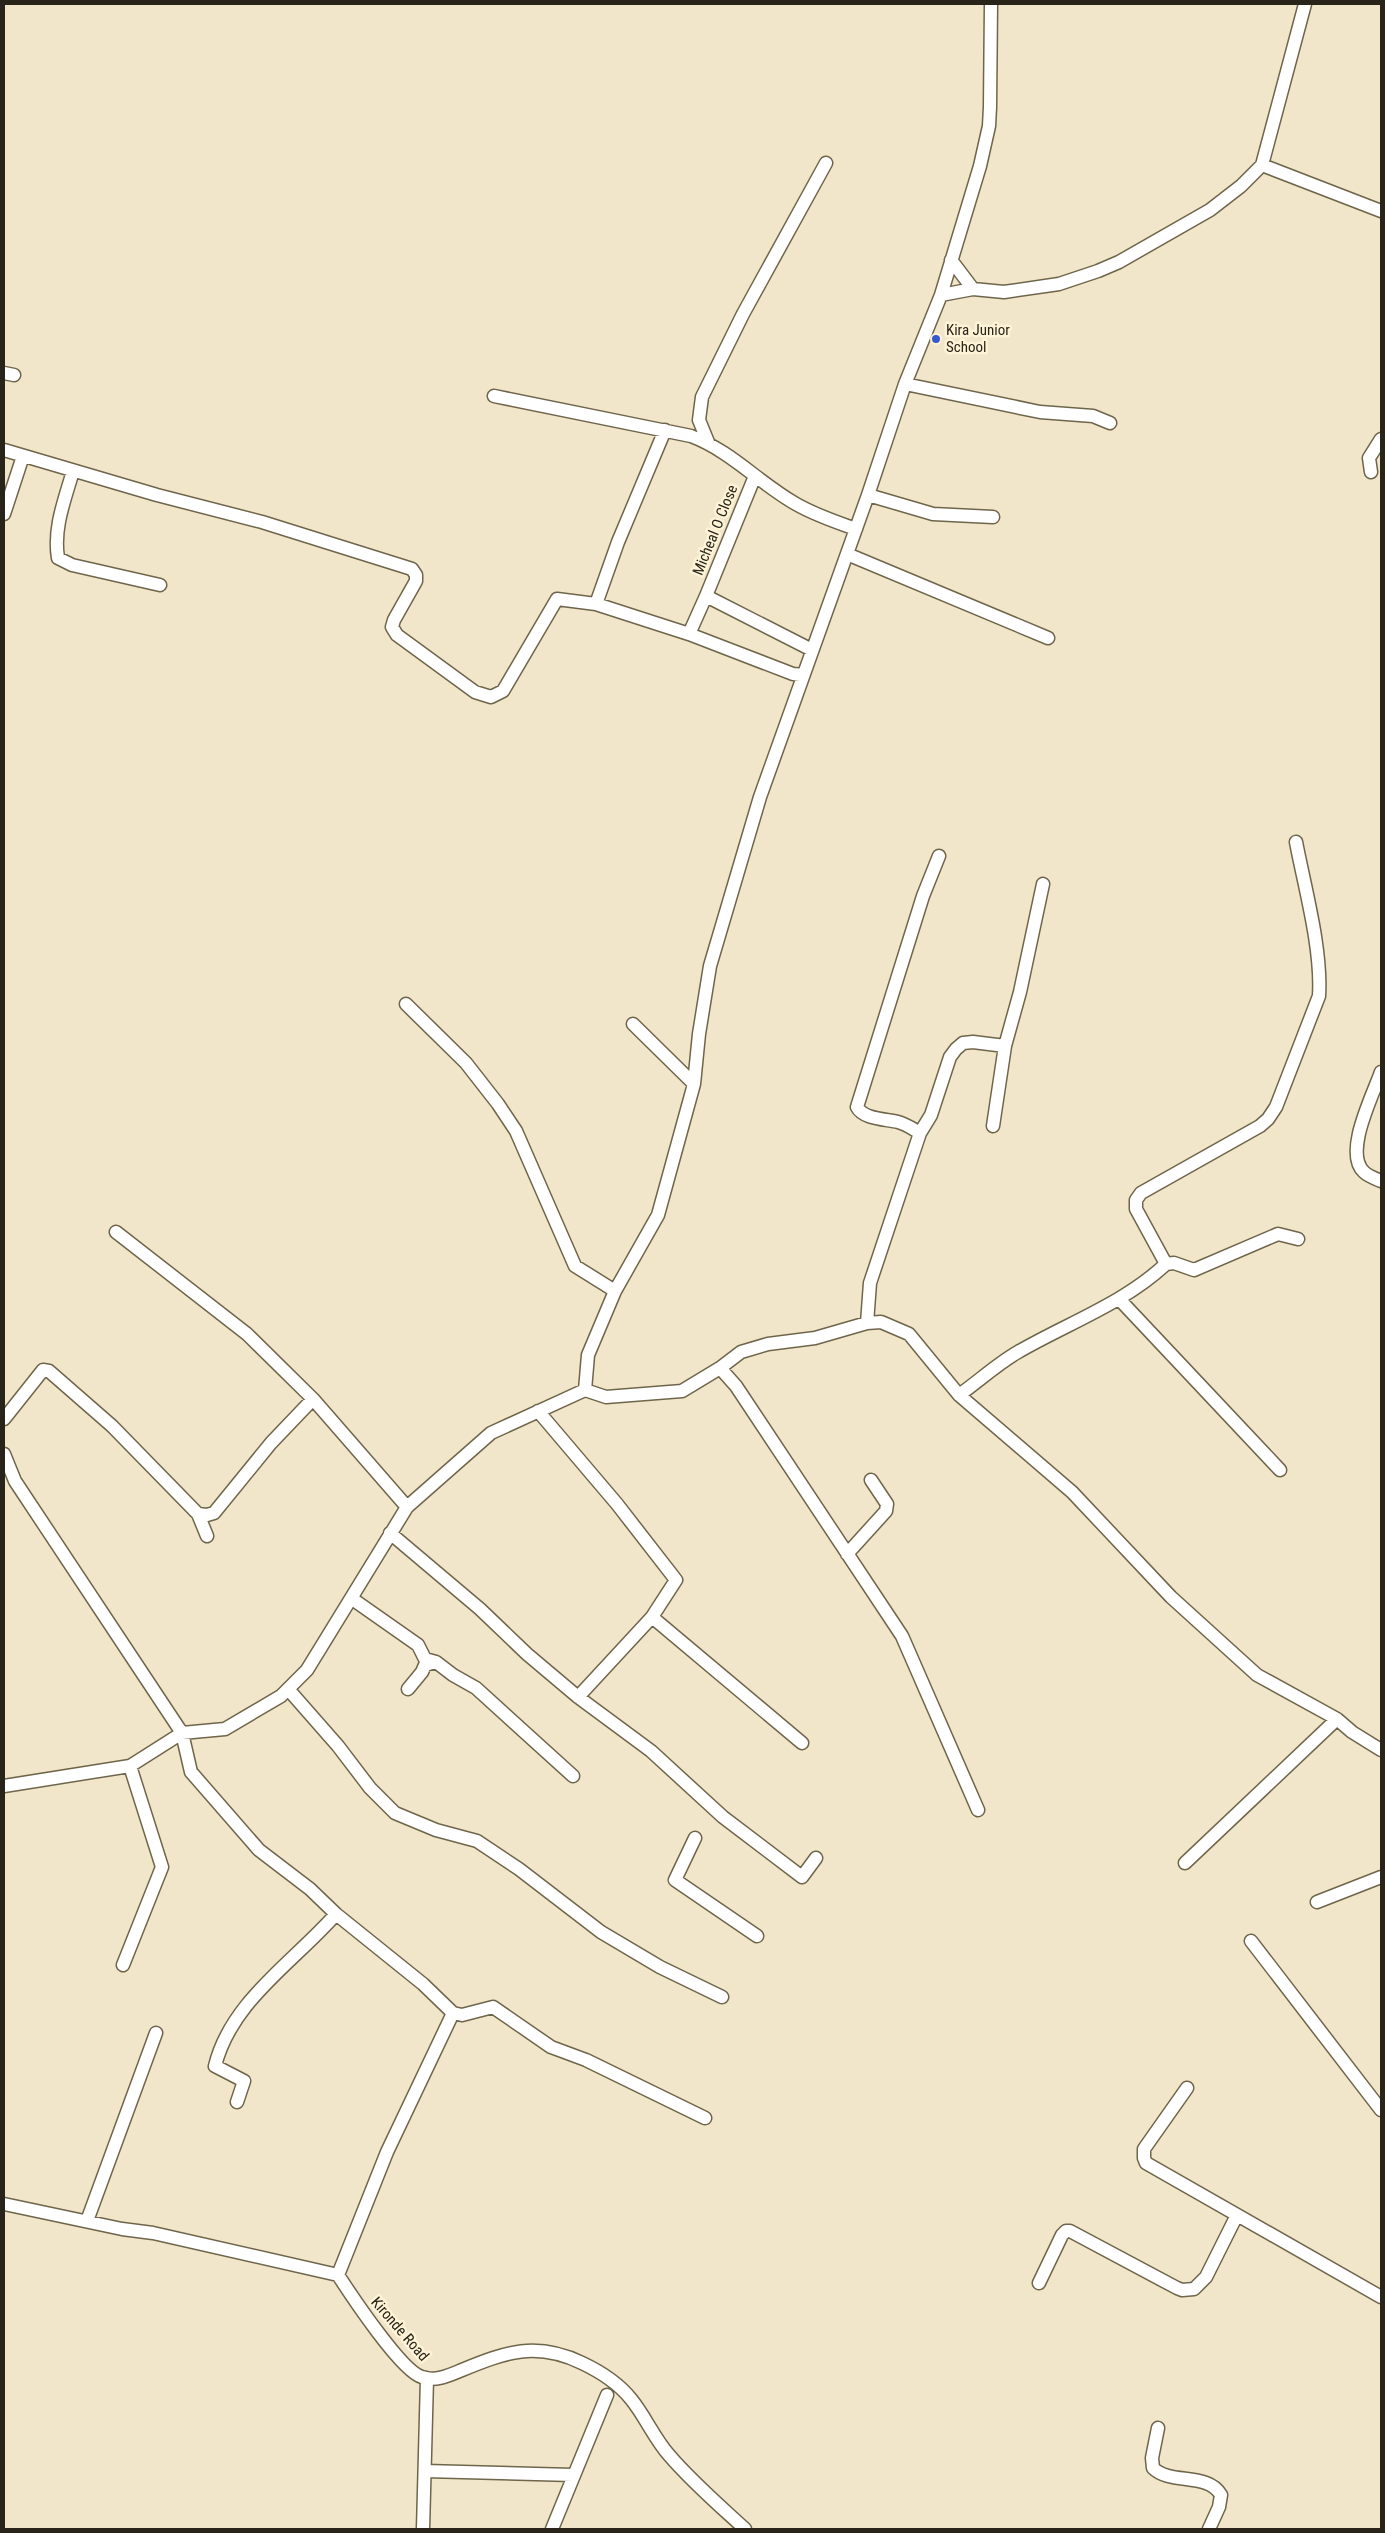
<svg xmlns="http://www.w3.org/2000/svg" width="1385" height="2533" font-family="'Roboto Condensed',sans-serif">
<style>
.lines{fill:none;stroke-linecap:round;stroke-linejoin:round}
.minor-casing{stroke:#6f654b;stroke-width:15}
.minor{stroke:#fff;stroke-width:12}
.poi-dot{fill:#355acb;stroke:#fef3d6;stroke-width:2}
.labels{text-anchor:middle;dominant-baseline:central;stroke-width:5;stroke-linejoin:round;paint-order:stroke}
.poi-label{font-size:15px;fill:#282419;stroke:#fef3d6;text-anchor:start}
.street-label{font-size:15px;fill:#282419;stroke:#fef3d6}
</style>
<rect width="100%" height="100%" fill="#f1e6c9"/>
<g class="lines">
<defs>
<path id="minor" d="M1262,165L1305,4
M951,260L973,289
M941,295L973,289L1004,292L1059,284L1098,271L1119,262L1210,210L1241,186L1262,165L1381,211
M4,373L14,375
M905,384L1040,412L1093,416L1110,423
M494,396L691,436C731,451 759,483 796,504C815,515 836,522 856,529
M708,442L699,420L702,397L743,314L826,163
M4,450L157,495L262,522L412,569L416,575V581L394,620L392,627L397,635L475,692L491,697L503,691L557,599L596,604L618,542L665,430
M73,471C65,499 53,528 58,558L72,565L160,585
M1371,472L1369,458L1381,439
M755,476L706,596L812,650
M868,495L933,514L993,517
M4,514L23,456
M847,554L1048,638
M596,604L689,634L793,674L803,675
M689,634L706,596
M406,1004L466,1063L498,1104L516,1131L575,1266L615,1291
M633,1024L694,1084
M1381,1072C1373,1095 1343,1153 1364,1172C1368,1176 1376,1179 1381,1181
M993,1126L1005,1046
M920,1133C913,1129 906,1124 898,1122C885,1119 863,1119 857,1107L923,896L939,856
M116,1232L247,1334L313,1399L407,1507
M1166,1264L1174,1263L1194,1270L1278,1234L1298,1239
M1120,1300L1280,1470
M867,1323L870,1283L920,1133L931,1115L950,1057L956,1049L963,1043L973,1042L1005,1046L1020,992L1043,884
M720,1368L741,1352L768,1344L815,1338L867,1323L881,1322L909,1334L959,1395L1072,1492L1171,1597L1257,1675L1337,1719L1352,1732L1381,1750
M585,1390L588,1355L615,1291L658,1215L694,1084L699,1034L710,966L760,797L868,495L905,384L941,295L980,166L989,126L990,107L991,4
M959,1395C979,1381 997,1364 1018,1352C1068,1323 1123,1304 1166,1264L1136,1209V1200L1141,1193L1260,1126L1268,1119L1276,1107L1319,996C1322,949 1305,889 1296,842
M538,1411L617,1504L676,1580L652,1617L578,1697
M4,1419L43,1370L49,1371L112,1426L198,1514L207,1515L214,1513L271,1443L313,1399
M4,1454L15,1481L182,1733L191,1772L259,1850L310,1889L336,1914L423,1984L453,2013L462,2015L493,2007L551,2047L586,2060L705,2118
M198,1514L207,1536
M390,1533L480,1609L527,1654L578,1697L651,1751L723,1817L802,1877L816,1858
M847,1554L886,1511L887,1504L871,1480
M351,1598L418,1645L425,1659L436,1662L425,1665L422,1672L408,1689
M652,1617L802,1743
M436,1662L453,1675L476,1688L573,1776
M288,1689L338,1746L370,1788L395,1813L436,1830L477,1841L519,1869L601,1932L660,1967L722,1997
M4,1786L130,1766L182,1733L225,1729L281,1696L307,1670L407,1507L491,1433L585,1390L606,1397L682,1391L720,1368L736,1386L902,1636L978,1810
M695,1838L675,1880L757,1936
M1185,1863L1337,1719
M1317,1902L1381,1877
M1251,1941L1381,2110
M123,1965L162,1867L130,1766
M1187,2088L1144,2149V2158L1146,2163L1381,2297
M237,2102L244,2081L215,2066C231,2001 294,1962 336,1914
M4,2204L122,2229L153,2233L338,2275C351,2295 402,2372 422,2377C436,2382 450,2375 462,2370C506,2352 536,2341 582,2363C599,2371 619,2384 631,2399C645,2416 654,2438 669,2455C692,2482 719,2505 745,2529
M87,2221L156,2033
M338,2275L387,2152L453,2013
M1039,2283L1062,2235L1066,2231H1070L1177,2288L1182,2290L1194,2289L1206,2277L1237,2215
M1158,2428L1152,2458L1153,2468C1170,2485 1208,2472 1221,2495L1219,2507L1209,2529
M425,2471L573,2475
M423,2529L427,2378
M552,2529L607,2395"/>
</defs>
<use href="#minor" class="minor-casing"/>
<use href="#minor" class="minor"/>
</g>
<circle class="poi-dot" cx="936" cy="339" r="5"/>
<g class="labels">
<g class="poi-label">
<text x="946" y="330">Kira Junior<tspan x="946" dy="17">School</tspan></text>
</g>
<g class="street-label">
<text transform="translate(715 530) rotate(-68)">Micheal O Close</text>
<text transform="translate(400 2329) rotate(49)">Kironde Road</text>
</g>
</g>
<rect width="1385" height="2533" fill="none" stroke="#282419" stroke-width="10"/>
</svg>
